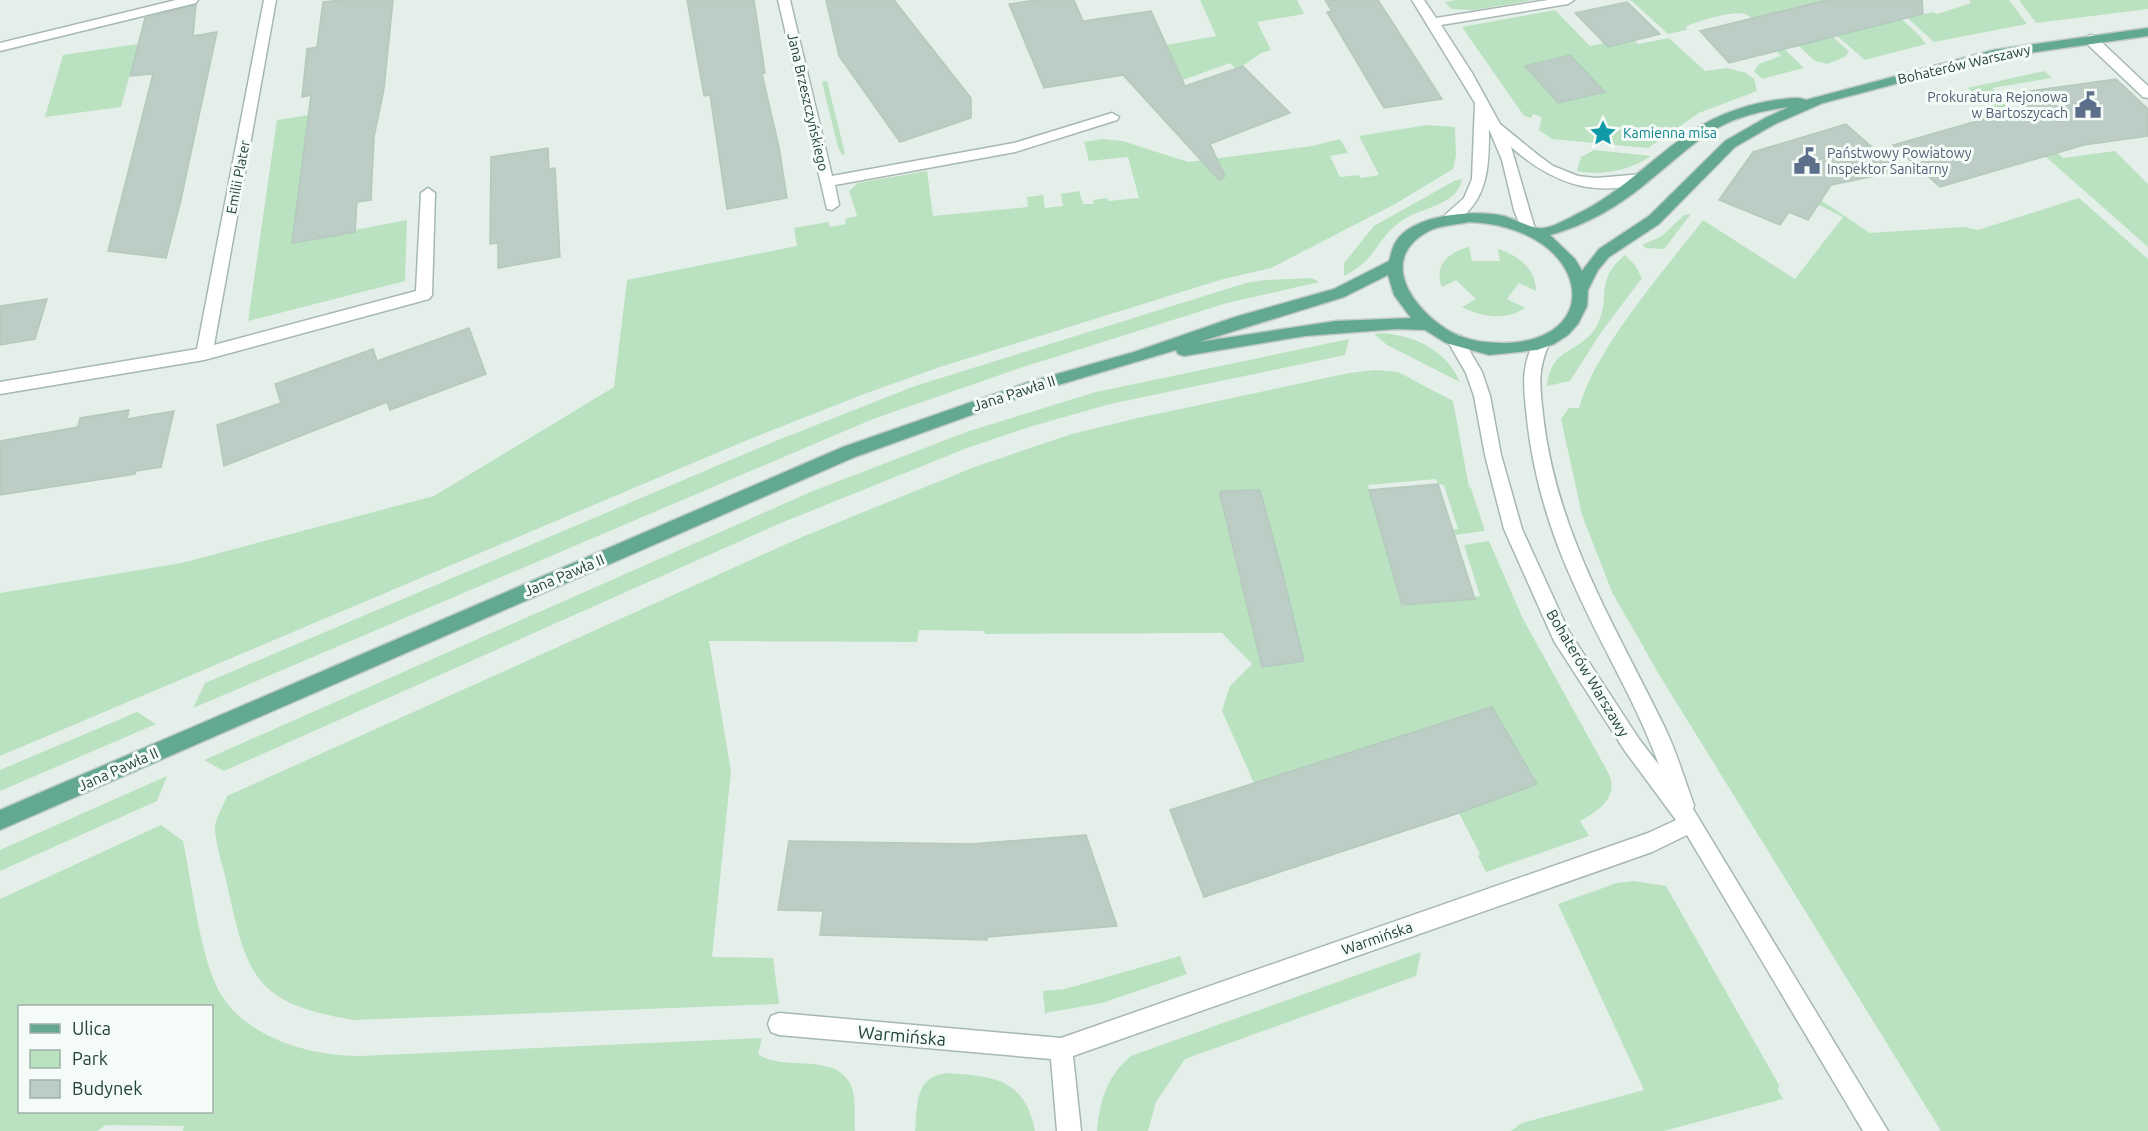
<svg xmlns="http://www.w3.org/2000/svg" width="2148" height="1131" font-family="Ubuntu,sans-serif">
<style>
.green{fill:#bae2c1;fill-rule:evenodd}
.building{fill:#bbcdc4;stroke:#b5c9bf;stroke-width:1.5}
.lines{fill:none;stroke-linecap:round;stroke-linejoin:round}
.minor-casing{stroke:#a6b8b0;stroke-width:3}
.major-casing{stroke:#c1cac7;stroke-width:3}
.minor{fill:#fff;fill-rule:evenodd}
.major{fill:#63a990;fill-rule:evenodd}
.labels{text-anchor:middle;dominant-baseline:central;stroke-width:6;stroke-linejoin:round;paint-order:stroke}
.far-street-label{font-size:14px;fill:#214336;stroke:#f5fbf7}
.far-service-label{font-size:14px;fill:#4e5e75;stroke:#f5fbf7;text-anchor:end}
.far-culture-label{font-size:14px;fill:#0d838f;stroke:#f5fbf7;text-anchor:start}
.street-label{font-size:15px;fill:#214336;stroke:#f5fbf7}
.near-street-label{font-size:18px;fill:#214336;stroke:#f5fbf7}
</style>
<rect width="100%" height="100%" fill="#e4efe9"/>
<path class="green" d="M1200,0H1297L1304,14L1257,22L1271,50L1261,53L1237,70L1230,63L1180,81L1138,50L1216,36Z
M1456,0H1533L1474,10L1451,9L1445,2Z
M1626,0H1881L1919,35L1926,44L1865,60L1809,12L1805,13L1849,51L1845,57L1827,64L1815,61L1779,28L1767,32L1804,68L1762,79L1754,71L1759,64L1781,56L1757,33L1764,29C1758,24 1752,17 1745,14C1734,10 1698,21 1687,26L1686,30L1668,34L1632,1Z
M1969,0H2009L2027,24L1934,42L1902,13L1911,11L1917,16L1933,12L1937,14L1971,3Z
M2019,0H2148V9L2036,23Z
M1555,10L1590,46L1604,43L1608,47L1634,40L1638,44L1669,38L1705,71L1727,68L1746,73L1754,79L1757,91L1699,113L1648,148L1552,139L1539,130L1542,117L1533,114L1531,118L1524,116L1462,27Z
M138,44L121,107L45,117L63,55Z
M2044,71L2052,78L1992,88L2063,158L2115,151L2148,184V247L1968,88Z
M827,81L845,154L842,155L838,147L822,82Z
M309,115L355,230L407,220L405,281L248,321L277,120Z
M1427,125L1455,127L1456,156L1453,169L1395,204L1271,268L1220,280L940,367L864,394L745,441L0,756V593L182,563L434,496L614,387L627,280L797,246L794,228L828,222L830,227L846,224L845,219L857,216L849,191L858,183L927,171L933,216L1028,207L1027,197L1043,195L1045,208L1063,206L1061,194L1079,191L1083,204H1094L1093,200L1107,198L1108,201L1139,198L1128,157L1089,161L1084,142L1102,139L1123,141L1188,162L1312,146L1340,139L1348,153L1330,156L1340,177L1359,175L1361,178L1379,175L1359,136Z
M1594,150L1651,156C1631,170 1602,176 1577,171L1581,157Z
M1462,179C1457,207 1419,207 1400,222C1375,240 1377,260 1344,276V263L1374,226L1454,181Z
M1803,188L1870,233L1964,227L1978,230L2079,198L2148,259V1131H1941L1660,676L1612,592L1582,515L1561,419L1569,408H1579C1596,347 1664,271 1703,220L1795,279L1843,217L1817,204Z
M1691,214L1664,249L1646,248L1642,245L1662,236L1684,215Z
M1469,247L1472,261H1500L1498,249C1518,255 1536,269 1536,291L1519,283L1507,299L1525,308C1506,321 1481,317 1462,307L1476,299L1456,280L1442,287C1433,265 1449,252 1469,247Z
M1625,255L1635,265L1642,278L1600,334L1570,381L1547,386C1552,345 1579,355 1596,327C1613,298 1592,283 1625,255Z
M1312,278L1319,282L1227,303L1023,367L873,419L193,708L205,683L773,442L915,386L1246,283L1265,280Z
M1383,333C1416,336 1446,350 1460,382L1387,345L1374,334Z
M1349,339L1345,355L1110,404L1029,427L967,448L781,523L224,771L204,760L813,491L969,431L1096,392Z
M1376,370L1398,372L1453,401L1469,487L1471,488L1485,531L1455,535L1453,530L1458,529L1444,485L1438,484L1436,479L1368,485L1402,605L1480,596L1464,545L1489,541L1523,619L1610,776C1617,799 1598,811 1580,821L1589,836L1486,872L1478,856L1480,854L1459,813L1537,784L1492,707L1254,783L1222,711L1230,686L1252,664L1222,633L985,634L984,631L919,630L917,642L709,641L731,771L712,957L773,958L779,1004L354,1020C254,1004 247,976 227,884C224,870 214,839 215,826C216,817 224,805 227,796L802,537L977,466L1072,434L1138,418L1349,373Z
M137,712L156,724L0,791V770Z
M167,776L157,801L0,871V850Z
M161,825L183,841C192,882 200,962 222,996C249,1039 312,1056 360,1056L762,1038L758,1054C783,1073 838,1050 852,1088C856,1101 854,1118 855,1131H183L184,1126L106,1125L97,1131H0V899ZM212,1006V1112H20V1006Z
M1634,881L1666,886L1779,1085L1778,1090L1783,1099L1664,1131H1511L1522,1123L1644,1090L1558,904L1617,883Z
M1421,952L1416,976L1185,1059L1156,1102L1148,1131H1097C1100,1100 1107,1076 1131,1056Z
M1180,956L1187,974L1102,1003L1045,1013L1043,991L1065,989Z
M947,1073C992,1076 1025,1078 1035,1131H915C918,1104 914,1077 947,1073Z"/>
<path class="building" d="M341,0H393L384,89L374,137L371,200L357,202L355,232L292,243L311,95L302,97L307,49L317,47L323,2Z
M687,0H754L765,73L762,74L779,147L787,198L727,209L710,95L704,96Z
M826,0H894L971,98V118L900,142L839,56Z
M1036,0H1074L1083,21L1151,11L1185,86L1243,66L1290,113L1210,144L1225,176L1219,180L1123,75L1044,88L1009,4Z
M1325,0H1378L1442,99L1384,108L1327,12L1332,11Z
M1827,0H1922L1923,14L1729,63L1700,31Z
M1627,2L1660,34L1608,47L1575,13Z
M196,5L193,36L217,32L180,204L166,258L108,251L153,74L130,76L145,18Z
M1570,55L1605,92L1558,103L1525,66Z
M2116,79L2148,109V136L2084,145L1940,187L1893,145L2029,106L2016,93Z
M1846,124L1899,171L1831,185L1808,220L1789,212L1780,225L1719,200L1753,152Z
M548,148L549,169L555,168L560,257L498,268V243L490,244L491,157Z
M47,299L35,339L0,345V306Z
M469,328L486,374L390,410L387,402L224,466L217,425L281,403L275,384L373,349L377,361Z
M129,410L127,419L174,411L161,467L136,471L135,474L0,495V441L78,427L80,418Z
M1438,484L1475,599L1402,605L1369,490Z
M1260,490L1282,571L1304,661L1262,667L1220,494L1221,491Z
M1492,707L1537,784L1459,813L1204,897L1170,810Z
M1086,835L1117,926L987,937V940L820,935L823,911L778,910L789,841L970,844Z"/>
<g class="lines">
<defs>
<path id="minor" d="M176,0H198L196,3L0,51V43Z
M264,0H276L214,345L416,291L421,193L428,188L435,193L432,295L429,299L204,360L0,394V382L197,349Z
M778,0H790L832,176L1014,143L1112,113L1119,117L1117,120L1015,152L835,185L839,205L832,210L827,209Z
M1412,0H1424L1436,18L1548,0H1574L1568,4L1441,25L1472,73L1500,124L1538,155L1553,166L1578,176L1596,178L1643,174L1648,176L1650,179L1648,182C1593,198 1552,183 1511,147L1535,229L1528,234L1523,233L1514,210L1502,160L1489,129C1489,161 1489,195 1462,217C1456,222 1452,225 1445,223L1443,219L1445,215L1464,198L1472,179L1475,103Z
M2090,35L2095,36L2148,86V98L2143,97L2085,42L2084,39Z
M1455,334L1461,336L1482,372L1490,396L1501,455L1522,529L1568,630L1639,739L1659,765C1636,701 1599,643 1572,580C1549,529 1533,474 1527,419C1524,388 1520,368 1535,340H1547L1549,344C1537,371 1540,387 1543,415C1556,531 1613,622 1663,724C1676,750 1684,778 1694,805L1693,809L1888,1131H1863L1687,835L1652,852L1073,1056L1081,1131H1057L1051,1059L779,1035L771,1032L768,1024L771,1016L779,1013L1061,1038L1648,833L1676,820L1625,751L1554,641L1504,529L1485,455L1474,396L1466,373L1447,340L1449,336Z"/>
<path id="major" d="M2148,28V36L1994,58L1823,103L1775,124L1735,147L1659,224L1609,257L1598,270L1588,290L1587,306L1578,324L1568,335L1554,344L1537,350L1489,355L1446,343L1425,330L1397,329L1305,336L1184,356L1178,354L1176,350L1038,391L855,457L0,830V810L843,447L1029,382L1134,352L1235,317L1334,289L1389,261C1391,255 1392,248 1395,243C1411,214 1475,209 1504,216C1514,219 1529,227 1538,228C1549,230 1567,219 1577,214C1624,192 1658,151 1702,125C1725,112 1750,104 1775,100C1785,99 1798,96 1806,100L1994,50ZM1789,107L1765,118L1725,141L1649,216L1599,249L1582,271L1575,259L1550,235C1587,225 1621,205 1650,180C1674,161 1696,139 1723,125C1744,115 1766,110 1789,107ZM1469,222C1495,223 1520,229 1542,244C1581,271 1586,321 1536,338C1512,346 1477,344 1455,334C1416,314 1374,260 1429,231C1440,225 1457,225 1469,222ZM1388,275L1394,295L1411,318L1336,321L1199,342L1344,297Z"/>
</defs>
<use href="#minor" class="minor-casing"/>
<use href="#major" class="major-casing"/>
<use href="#minor" class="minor"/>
<use href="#major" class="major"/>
</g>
<defs>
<symbol id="civic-bare" viewBox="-9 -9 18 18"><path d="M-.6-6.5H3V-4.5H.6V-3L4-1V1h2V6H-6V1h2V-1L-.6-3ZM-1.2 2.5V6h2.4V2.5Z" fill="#5c6f8a" stroke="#f5fbf7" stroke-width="2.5" paint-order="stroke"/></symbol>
<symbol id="sight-bare" viewBox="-9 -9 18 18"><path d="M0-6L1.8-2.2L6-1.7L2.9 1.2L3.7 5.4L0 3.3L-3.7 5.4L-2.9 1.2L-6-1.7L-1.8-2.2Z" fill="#0f9aa8" stroke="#f5fbf7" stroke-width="2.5" paint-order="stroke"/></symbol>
</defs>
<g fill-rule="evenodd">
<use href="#civic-bare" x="2069" y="86" width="38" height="38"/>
<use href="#sight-bare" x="1584" y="114" width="38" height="38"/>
<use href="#civic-bare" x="1788" y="142" width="38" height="38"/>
</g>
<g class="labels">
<g class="far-street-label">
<text transform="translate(1964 64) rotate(-13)">Bohaterów Warszawy</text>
<text transform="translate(808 102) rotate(77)">Jana Brzeszczyńskiego</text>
<text transform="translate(238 177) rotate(-79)">Emilii Plater</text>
</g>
<g class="far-service-label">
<text x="2068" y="97">Prokuratura Rejonowa<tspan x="2068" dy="16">w Bartoszycach</tspan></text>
<text x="1827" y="153" text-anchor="start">Państwowy Powiatowy<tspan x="1827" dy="16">Inspektor Sanitarny</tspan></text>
</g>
<g class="far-culture-label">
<text x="1623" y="133">Kamienna misa</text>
</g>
<g class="street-label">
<text transform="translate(1014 393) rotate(-18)">Jana Pawła II</text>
<text transform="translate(564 575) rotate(-23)">Jana Pawła II</text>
<text transform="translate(1588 673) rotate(59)">Bohaterów Warszawy</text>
<text transform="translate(118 769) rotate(-24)">Jana Pawła II</text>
<text transform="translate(1377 938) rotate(-19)">Warmińska</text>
</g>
<g class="near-street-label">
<text transform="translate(902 1035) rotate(5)">Warmińska</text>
</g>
</g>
<rect x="18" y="1005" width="195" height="108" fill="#f5fbf7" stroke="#a0b1aa" stroke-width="1.5"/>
<rect x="30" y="1024" width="30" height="9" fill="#63a990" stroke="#a0b1aa" stroke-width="1.5"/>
<text x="72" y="1035" font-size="18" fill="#214336">Ulica</text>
<rect x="30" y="1050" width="30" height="18" fill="#bae2c1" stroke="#a0b1aa" stroke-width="1.5"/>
<text x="72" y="1065" font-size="18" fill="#214336">Park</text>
<rect x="30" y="1080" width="30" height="18" fill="#bbcdc4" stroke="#a0b1aa" stroke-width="1.5"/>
<text x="72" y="1095" font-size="18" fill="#214336">Budynek</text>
</svg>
